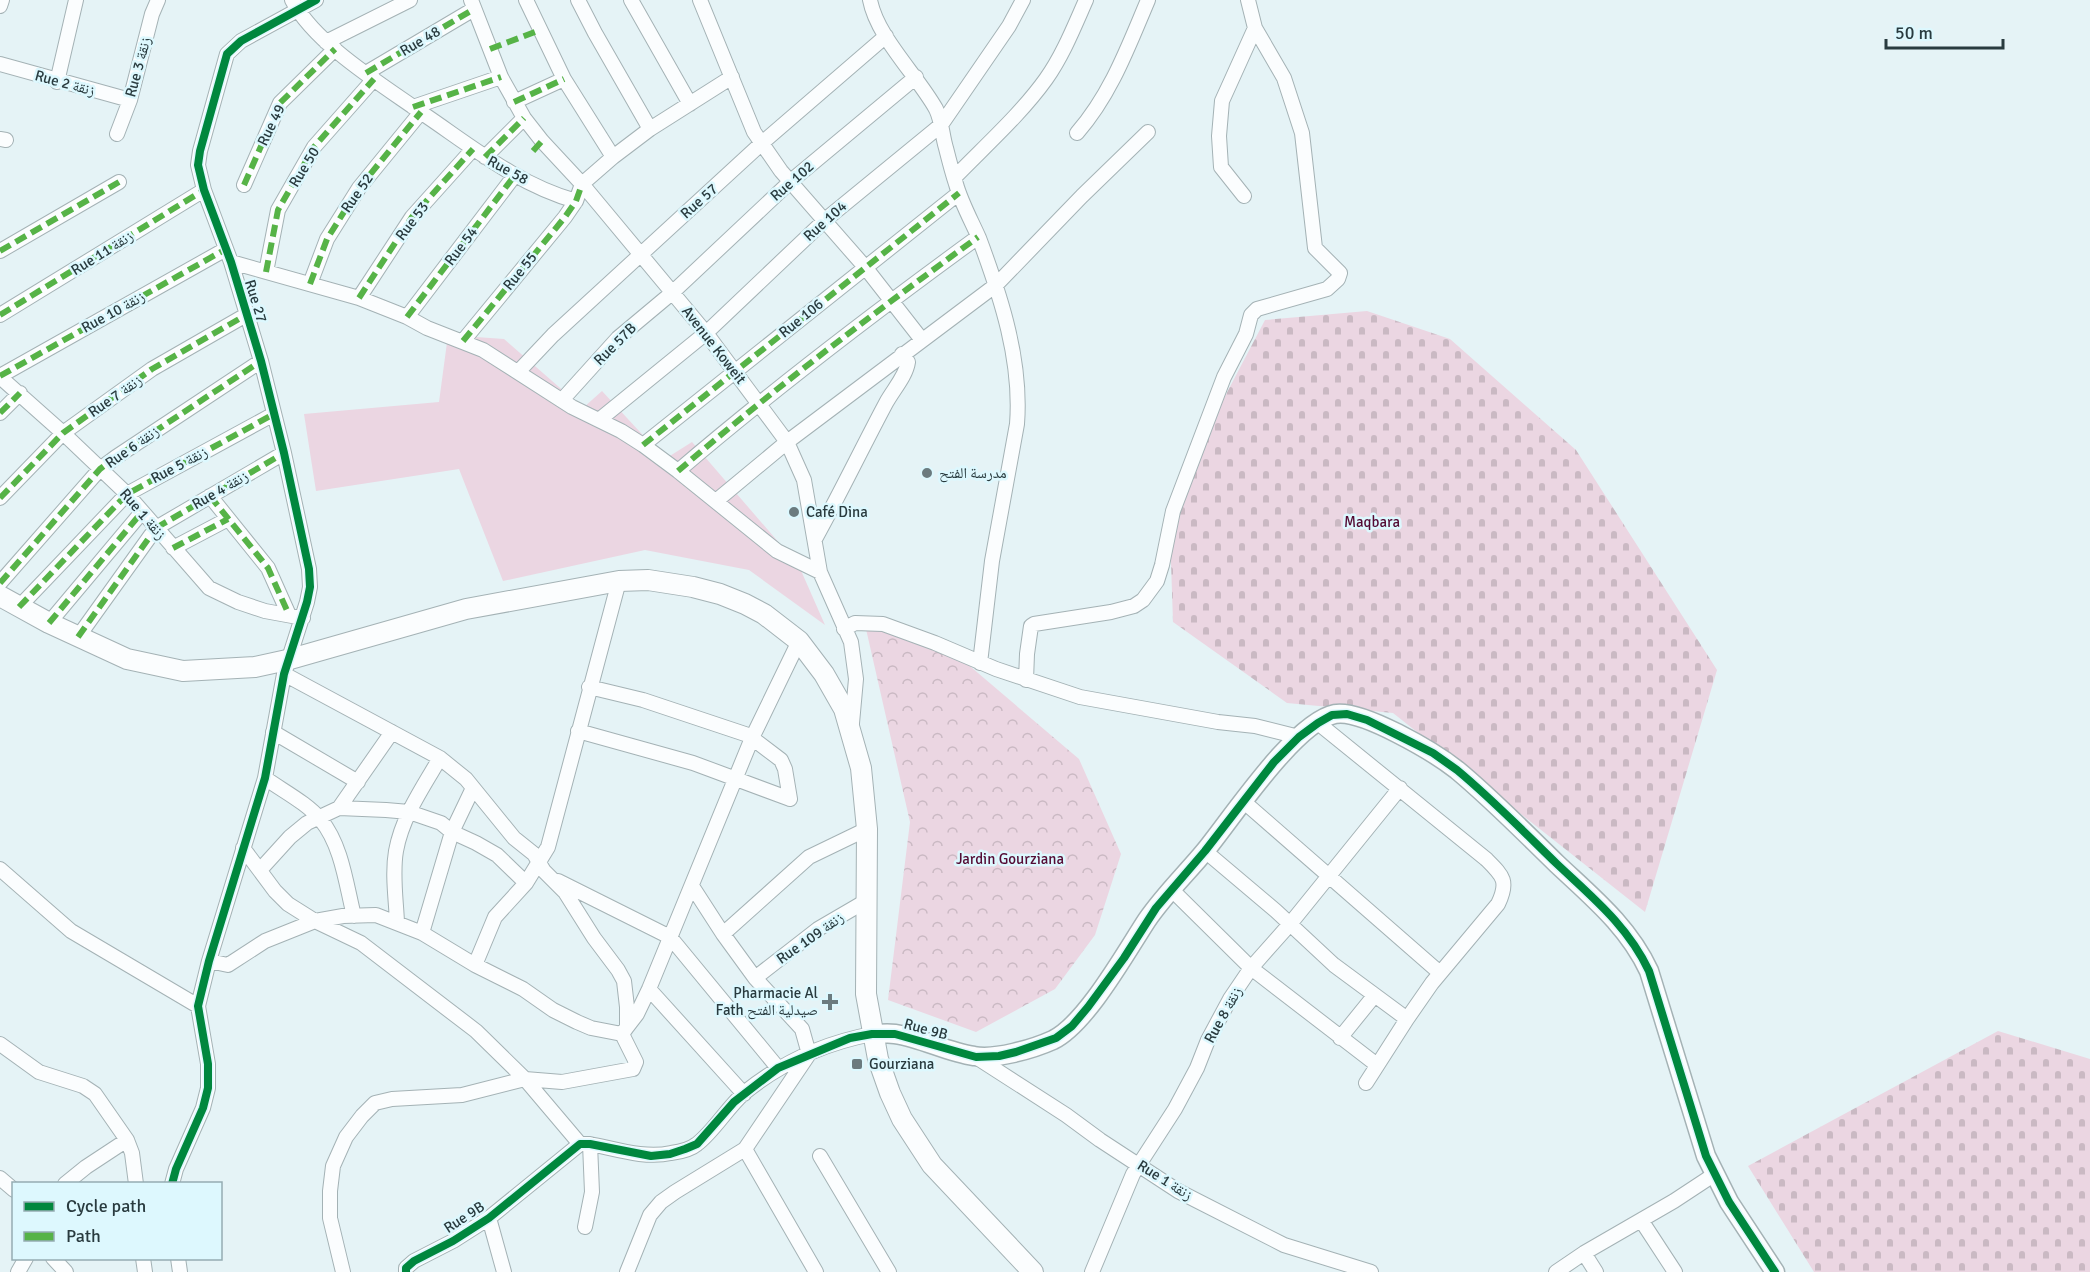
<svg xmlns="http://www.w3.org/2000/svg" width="2090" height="1272" font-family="Signika,'Noto Naskh Arabic',sans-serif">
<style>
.green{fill:#ebd6e2}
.forest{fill:url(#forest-crowns)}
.cemetery{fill:url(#cemetery-stones)}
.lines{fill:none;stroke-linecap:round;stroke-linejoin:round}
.minor-casing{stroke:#a4b2b5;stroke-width:16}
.tertiary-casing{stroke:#a4b2b5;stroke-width:21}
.secondary-casing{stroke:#a4b2b5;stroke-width:22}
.minor{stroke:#fbfdfe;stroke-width:14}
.tertiary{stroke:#fbfdfe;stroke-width:18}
.secondary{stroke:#fbfdfe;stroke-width:20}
.quiet{stroke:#56b347;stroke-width:6;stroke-dasharray:12 6;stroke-linecap:butt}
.cycleway-casing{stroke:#ddf8fe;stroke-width:11}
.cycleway{stroke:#00873e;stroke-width:8}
.poi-dot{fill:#6b7b7f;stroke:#ddf8fe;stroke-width:2}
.labels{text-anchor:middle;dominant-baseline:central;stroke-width:5;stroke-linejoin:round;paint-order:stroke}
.street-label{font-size:15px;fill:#293b3f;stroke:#ddf8fe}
.poi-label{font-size:15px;fill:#293b3f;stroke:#ddf8fe;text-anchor:start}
.park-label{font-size:15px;fill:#530a33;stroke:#ddf8fe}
</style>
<defs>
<pattern id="forest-crowns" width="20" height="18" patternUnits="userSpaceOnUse" patternTransform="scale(1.5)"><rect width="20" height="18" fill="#ebd6e2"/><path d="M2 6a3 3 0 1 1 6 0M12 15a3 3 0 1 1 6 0" fill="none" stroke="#cab9c3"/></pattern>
<pattern id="cemetery-stones" width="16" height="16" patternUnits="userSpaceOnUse" patternTransform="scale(1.5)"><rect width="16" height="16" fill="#ebd6e2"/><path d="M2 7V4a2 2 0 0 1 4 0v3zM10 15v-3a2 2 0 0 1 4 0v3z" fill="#cab9c3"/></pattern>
</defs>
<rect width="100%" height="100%" fill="#e5f3f6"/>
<path class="green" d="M448,335L504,339L583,408L602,391L665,459L692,442L799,566L825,625L749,570L645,550L503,581L459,469L316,491L304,414L439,402Z"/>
<path class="forest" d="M866,629L938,639L1079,759L1121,854L1095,935L1055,989L976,1032L888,1000L910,822Z"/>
<path class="cemetery" d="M1367,311L1450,339L1576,450L1717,670L1645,912L1393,713L1287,703L1173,622L1169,503L1265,320Z
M1998,1031L2090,1059V1272H1814L1748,1166Z"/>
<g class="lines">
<defs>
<path id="minor" d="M292,0C315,44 381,84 422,113C471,146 518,185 576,201
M471,0L501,77L524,118L542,141L582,184L706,333L787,442L804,480L820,572L851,642L856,679L852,723
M526,0L564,79L613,157
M578,0L595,33L650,129
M631,0L690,104
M700,0L754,132L781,171L865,267L922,340
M870,0C877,37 917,75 936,109C942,121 942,135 946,148C949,160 952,172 956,184C961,202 971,220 979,238C1001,297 1022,361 1017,424L992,561L980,663
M0,6L2,0
M326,42L410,0
M0,64L130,100
M366,73L474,9
M57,82L76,0
M514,102L564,79
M413,107L501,77
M1077,133C1111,94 1128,47 1148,0
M117,134L130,100L152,14L158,0
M0,139L6,140
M485,157L524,118
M954,178C985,146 1021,114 1046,79C1063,55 1074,27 1086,0
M244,185L280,103L335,49
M1244,196L1221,167L1219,136L1222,101L1255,28L1248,0
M0,251L119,182
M231,262L359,298L407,317L427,328L483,350L572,407L621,431L643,445L678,471L777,551L820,572
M266,272L278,210L314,147L374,79
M310,284L327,239L359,188L421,112
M359,298L412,217L473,149
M0,315L204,190
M407,317L515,175
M463,341L565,217L576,201L582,184L613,157L650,129L732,77
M518,372L553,335L762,143L886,36
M0,376L226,249
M0,377L63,433L127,494L209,588L238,602L265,611L303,618
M562,400L618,338L673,292L791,181L916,77
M0,413L20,393
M599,420L706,333L825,220L941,125L1009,26L1023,0
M643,445L959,193
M678,471C775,388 875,312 978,237
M210,496L268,568L289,615
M0,498L63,433L152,369L246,315
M716,501L787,442L996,285L1082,196L1148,132
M156,528L284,453
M815,539C840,494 862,448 886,403C893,390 906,376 908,362L902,354
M173,548L228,519
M0,583L100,469L116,457L261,361
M19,607L127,494L274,414
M49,623L142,512
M844,629L855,623L883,624L935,643L996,669L1080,697L1218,722L1255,726L1299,737
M78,637L151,535
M284,674L440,758L466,779L514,838L534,854L544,871L565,892L594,938L618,970L624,981L627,1007V1027L622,1034
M1026,680L1027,654L1031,626L1034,624L1111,612L1134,606L1143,600L1157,581L1162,565L1173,511L1224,377L1246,334L1251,315L1257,309L1327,289L1338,279L1340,273L1315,248L1302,133L1284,78L1255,28
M589,687L643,700L748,735L781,760L785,769L790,799
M1318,723L1486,859C1503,876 1509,881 1498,904L1432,983L1407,1019L1366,1083
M578,731L693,763L790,799
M273,732L358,782
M265,778C283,791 307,803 321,820C342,846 346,884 354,916
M1243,801L1440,973
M339,808L392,732
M243,848L275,891L288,904L315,921L361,943L476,1031L525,1079L580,1144
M1205,851L1276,911L1334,965L1407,1019
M0,869L71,931L198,1006
M260,870L290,837L307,823L339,808L386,810L409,812L441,823L452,832L476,843L497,855L526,883
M558,881L670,937L778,1068
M1171,889L1251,968L1377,1065
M397,922C396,899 392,874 396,851C402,817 423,787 440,758
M422,933L452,832L473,788
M723,934L809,857L867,829
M209,961L228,965L265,941L315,921L343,916L376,915L422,933L475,965L523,989L553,1010L577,1022L591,1028L622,1034L636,1062L633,1069L562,1082L525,1079L462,1095L392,1099L375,1103L362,1116L346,1137L333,1166L330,1191V1218L343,1272
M475,965L495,917L526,883L548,847L619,581
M755,978L818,929L866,901
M649,989L744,1094
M627,1027L637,1014L649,989L752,738L799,641
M1340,1038L1374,996
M0,1044L39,1072L83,1086L95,1094L127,1140L132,1153L136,1184
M976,1057L1066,1115L1100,1140L1178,1191L1284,1245L1371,1272
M745,1149L816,1272
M820,1156L889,1272
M0,1178L14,1190
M65,1184L86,1167L127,1140
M172,1184L176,1169L203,1108L208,1088V1064L198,1006L209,961L265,778L284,674L307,602L310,587L309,569L284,453L261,361L231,262L204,190L198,165L200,151L227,54L241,41L316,0
M489,1218L504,1272
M1641,1220L1675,1272
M585,1227L592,1192L590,1144
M1584,1253L1596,1272
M53,1258L66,1272
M143,1258L145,1272
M178,1258L180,1272
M18,1272L26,1258
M406,1272V1268L414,1261L453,1241L489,1218L580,1144H590C616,1149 645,1159 671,1153C679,1152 691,1149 697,1144C714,1131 727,1108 744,1093C781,1063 825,1043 872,1034
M627,1272L650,1215L661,1202L675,1192L745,1149L809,1054L802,1029L755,978L723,934L692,886
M1092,1272L1133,1174L1175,1109L1197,1068L1208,1040L1230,999L1251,968L1290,924L1400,788
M1556,1272L1584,1253L1674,1201L1715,1174"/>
<path id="tertiary" d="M872,1034C880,1034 888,1033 895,1034C922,1038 947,1052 974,1056C995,1060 1033,1049 1053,1040C1086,1024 1126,952 1147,920C1164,895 1186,874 1205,851C1232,818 1295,722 1335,714C1362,709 1434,752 1457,770C1492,799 1524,832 1557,864C1592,897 1628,926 1649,971L1706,1156L1729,1202L1775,1272"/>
<path id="secondary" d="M0,596L49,623L127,659L183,671L255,667L287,660L466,609L619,581L648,580L693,587L720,594L745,604L764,614L799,641L824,674L844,709L861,768L867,829L866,994L878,1059L890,1093L902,1119L932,1165L1033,1272"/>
</defs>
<use href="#minor" class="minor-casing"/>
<use href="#tertiary" class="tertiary-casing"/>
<use href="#secondary" class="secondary-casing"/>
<use href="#minor" class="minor"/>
<use href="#tertiary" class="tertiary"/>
<use href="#secondary" class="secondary"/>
<path class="quiet" d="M490,49L540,30
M366,73L474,9
M514,102L564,79
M413,107L501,77
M533,151L542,141
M485,157L524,118
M244,185L280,103L335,49
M0,251L119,182
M266,272L278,210L314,147L374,79
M310,284L327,239L359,188L421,112
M359,298L412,217L473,149
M0,315L204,190
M407,317L515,175
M463,341L565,217L576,201L582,184
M0,376L226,249
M0,413L20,393
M643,445L959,193
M678,471C775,388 875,312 978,237
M210,496L268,568L289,615
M0,498L63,433L152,369L246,315
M156,528L284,453
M173,548L228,519
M0,583L100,469L116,457L261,361
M19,607L127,494L274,414
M49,623L142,512
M78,637L151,535"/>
<defs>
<path id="cycleway" d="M172,1184L176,1169L203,1108L208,1088V1064L198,1006L209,961L265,778L284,674L307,602L310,587L309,569L284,453L261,361L231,262L204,190L198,165L200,151L227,54L241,41L316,0
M406,1272V1268L414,1261L453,1241L489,1218L580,1144H590L651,1156L670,1154L685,1149L697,1144L734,1102L778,1068L850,1038L872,1034H895L976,1057L999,1056L1016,1052L1056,1038L1072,1026L1088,1007L1124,958L1156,908L1205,851L1274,762L1299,737L1318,723L1332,715L1347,714L1367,720L1433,753L1457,770C1492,799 1524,832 1557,864C1592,897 1628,926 1649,971L1706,1156L1729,1202L1775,1272"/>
</defs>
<use href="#cycleway" class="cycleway-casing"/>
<use href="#cycleway" class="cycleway"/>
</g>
<g class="poi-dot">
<circle cx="927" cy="473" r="6"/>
<circle cx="794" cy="512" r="6"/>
<path d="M827 993h6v6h6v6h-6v6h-6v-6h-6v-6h6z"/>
<rect x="851" y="1058" width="12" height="12" rx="3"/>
</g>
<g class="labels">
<g class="street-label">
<text transform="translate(420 41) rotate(-31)">Rue 48</text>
<text transform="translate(138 67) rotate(-75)">Rue 3 زنقة</text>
<text transform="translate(65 83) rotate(15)">Rue 2 زنقة</text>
<text transform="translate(271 125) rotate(-64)">Rue 49</text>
<text transform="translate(304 167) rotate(-59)">Rue 50</text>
<text transform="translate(508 170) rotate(28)">Rue 58</text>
<text transform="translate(792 181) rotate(-41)">Rue 102</text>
<text transform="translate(357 193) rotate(-55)">Rue 52</text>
<text transform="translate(699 201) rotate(-42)">Rue 57</text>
<text transform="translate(412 221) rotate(-53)">Rue 53</text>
<text transform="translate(825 221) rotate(-42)">Rue 104</text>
<text transform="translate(461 246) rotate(-53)">Rue 54</text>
<text transform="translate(102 253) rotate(-32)">Rue 11 زنقة</text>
<text transform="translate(520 271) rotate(-51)">Rue 55</text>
<text transform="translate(256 301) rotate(73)">Rue 27</text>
<text transform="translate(113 312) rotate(-29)">Rue 10 زنقة</text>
<text transform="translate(801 318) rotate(-39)">Rue 106</text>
<text transform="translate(615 344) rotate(-45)">Rue 57B</text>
<text transform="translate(714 345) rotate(52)">Avenue Koweit</text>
<text transform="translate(115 396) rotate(-35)">Rue 7 زنقة</text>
<text transform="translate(132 447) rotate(-35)">Rue 6 زنقة</text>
<text transform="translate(179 465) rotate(-28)">Rue 5 زنقة</text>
<text transform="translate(220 490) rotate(-30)">Rue 4 زنقة</text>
<text transform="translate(143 514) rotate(49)">Rue 1 زنقة</text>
<text transform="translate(810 938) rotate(-35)">Rue 109 زنقة</text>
<text transform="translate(1223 1015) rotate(-61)">Rue 8 زنقة</text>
<text transform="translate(926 1029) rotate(15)">Rue 9B</text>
<text transform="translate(1165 1180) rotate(32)">Rue 1 زنقة</text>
<text transform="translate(464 1217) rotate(-33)">Rue 9B</text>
</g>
<g class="poi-label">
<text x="939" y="473">مدرسة الفتح</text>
<text x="806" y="512">Café Dina</text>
<text x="818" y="993" text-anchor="end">Pharmacie Al<tspan x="818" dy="17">Fath صيدلية الفتح</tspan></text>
<text x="869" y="1064">Gourziana</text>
</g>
<g class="park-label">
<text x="1372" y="522">Maqbara</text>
<text x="1010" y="859">Jardin Gourziana</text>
</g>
</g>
<rect x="12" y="1182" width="210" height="78" fill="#ddf8fe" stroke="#95acb2" stroke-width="1.5"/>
<rect x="24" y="1202" width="30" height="9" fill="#00873e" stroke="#95acb2" stroke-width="1.5"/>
<text x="66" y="1212" font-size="18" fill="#293b3f">Cycle path</text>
<rect x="24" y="1232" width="30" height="9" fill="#56b347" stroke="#95acb2" stroke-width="1.5"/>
<text x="66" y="1242" font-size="18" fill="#293b3f">Path</text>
<path d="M1886 39v9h117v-9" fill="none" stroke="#293b3f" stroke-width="3"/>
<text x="1895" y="39" font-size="18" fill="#293b3f" stroke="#ddf8fe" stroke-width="4.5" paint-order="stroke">50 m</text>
</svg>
